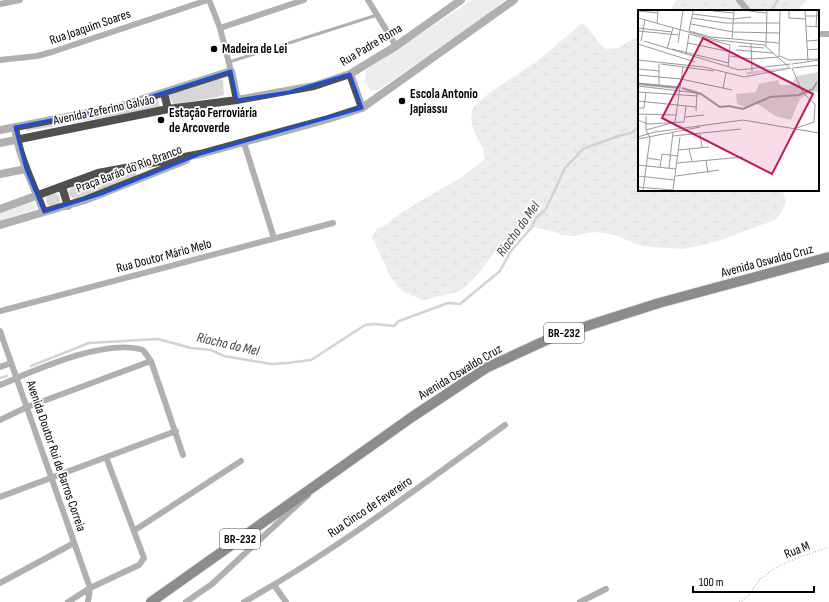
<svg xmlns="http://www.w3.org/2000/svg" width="829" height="602" font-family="'Sofia Sans Condensed',sans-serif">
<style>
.wetland{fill:url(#wetland-marsh)}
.park{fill:#d7d7d7}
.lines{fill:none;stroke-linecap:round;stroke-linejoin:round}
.stream{stroke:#9e9e9e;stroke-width:2.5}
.trunk-casing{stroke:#dbdbdb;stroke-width:12}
.path{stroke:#727272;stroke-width:1.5;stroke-dasharray:1 2;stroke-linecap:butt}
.service{stroke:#505050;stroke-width:3}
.minor{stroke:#505050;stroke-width:6}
.tertiary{stroke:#505050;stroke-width:8}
.trunk{stroke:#000;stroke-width:10}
.marked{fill:none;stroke:#1d4ed8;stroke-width:3;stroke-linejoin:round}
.poi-dot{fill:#000;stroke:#fff;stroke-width:1.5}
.labels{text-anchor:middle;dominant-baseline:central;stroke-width:3.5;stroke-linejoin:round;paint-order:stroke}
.shield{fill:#fff;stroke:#4c4c4c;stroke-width:1}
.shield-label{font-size:12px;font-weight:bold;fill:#000}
.street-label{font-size:13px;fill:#000;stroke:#fff}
.poi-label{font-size:13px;font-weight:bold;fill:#000;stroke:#fff;text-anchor:start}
.water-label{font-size:14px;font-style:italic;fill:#3f3f3f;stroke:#fff}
.inset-river{fill:none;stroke:#9e9e9e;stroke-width:2}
.inset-road{fill:none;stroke:#999;stroke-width:1}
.view{fill:#c2185b;fill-opacity:0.15;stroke:#c2185b;stroke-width:2}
.inset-edge{fill:none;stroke:#000;stroke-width:2}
</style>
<defs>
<pattern id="wetland-marsh" width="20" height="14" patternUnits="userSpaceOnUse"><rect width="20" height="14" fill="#d7d7d7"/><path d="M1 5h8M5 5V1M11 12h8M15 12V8" fill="none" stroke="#b7b7b7"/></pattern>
</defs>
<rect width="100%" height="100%" fill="#fff"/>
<path class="wetland" d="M676,0H807L797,11H670Z
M581,24L586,25L598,42L606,49L617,48L639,36V190H782L786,202L782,212L775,220L715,242L683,249L641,246L615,235L595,232L573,236L562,235L553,231L532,227L522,229L504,240L478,274L463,289L454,293L423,300L404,292L397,285L390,276L372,237L378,228L383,227C414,200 454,187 485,159L483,149L473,129L471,119L473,108L489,93L536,62Z"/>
<path class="park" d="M472,0H505L481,20L378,90L370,91L365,82L366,70Z
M217,78L223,80L224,95L218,97L177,104H173L169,96L172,93Z
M157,97L160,107L73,123V120L107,115Z
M66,121L67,124L26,131V128Z
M131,169L136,172V177L76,200L71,197L68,193L73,185L97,177Z
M46 200a7 7 0 1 1 14 0a7 7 0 1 1-14 0Z
M32,201L36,204L35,209L0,221V213Z"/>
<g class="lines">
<path class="stream" d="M771,11L778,0
M31,366L89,343L158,339L191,348L211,350L224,356L271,364L287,363L311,360L365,325L375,324L394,326L399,321L448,303L460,304L500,271L511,251L532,227L536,218L546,209L565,168L583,149L618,136L631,133L639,127
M0,378L7,376"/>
<defs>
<path id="trunk" d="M151,602L412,417L486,368L551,338L593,324L659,303L829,257"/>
</defs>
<use href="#trunk" class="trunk-casing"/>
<path class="path" d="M739,602C755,594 752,585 764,576C779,563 809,554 829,547"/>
<path class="service" d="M229,62L377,15"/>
<path class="minor" d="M209,0L220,28L231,71
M368,0L396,46
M739,0L748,11
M0,4L20,0
M220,28L304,0
M818,34H829
M0,60L37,56L52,52L208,0
M244,143L274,238
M0,311L333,223
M0,331L90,588L88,602
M0,367L11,363
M0,385C36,370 105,338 143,350L151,361L183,455
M0,420L27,407L151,361
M0,497L176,431
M135,530L241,461
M0,583L74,543
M274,585L286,602
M68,602L90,588L139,565L144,558L106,457
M186,602L212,584L308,495
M244,602C335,551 420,486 505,425
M580,602L606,589"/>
<path class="tertiary" d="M350,74L362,108
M164,93L168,109
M15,127C19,157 33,184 44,212
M0,130L118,107L231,71L237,100
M0,143L168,109L237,100L314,86L350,74L396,46L461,0
M0,174L26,169
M62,187L68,206
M0,209L98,173L200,154L328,119L362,108L514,0
M0,225L85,200L186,160"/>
<use href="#trunk" class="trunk"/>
</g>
<path d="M0 0H829V602H0ZM231,71L237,100L289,92L350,74L362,108L200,154L101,194L44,212L26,169L15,127L118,107Z" fill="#fff" fill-opacity=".55" fill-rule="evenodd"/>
<path class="marked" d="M231,71L237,100L289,92L350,74L362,108L200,154L101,194L44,212L26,169L15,127L118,107Z"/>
<g class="poi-dot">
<circle cx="214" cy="49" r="4"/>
<circle cx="402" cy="101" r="4"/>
<circle cx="161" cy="120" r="4"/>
</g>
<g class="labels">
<g class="shield">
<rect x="544" y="323" width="40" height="20" rx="3"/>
<rect x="220" y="529" width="40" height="20" rx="3"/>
</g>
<g class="shield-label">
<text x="564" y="333">BR-232</text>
<text x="240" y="539">BR-232</text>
</g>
<g class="street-label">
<text transform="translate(90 27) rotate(-19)">Rua Joaquim Soares</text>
<text transform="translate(371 45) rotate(-31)">Rua Padre Roma</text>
<text transform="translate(104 110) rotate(-12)">Avenida Zeferino Galvão</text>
<text transform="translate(129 169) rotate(-21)">Praça Barão do Rio Branco</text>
<text transform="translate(164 256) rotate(-15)">Rua Doutor Mário Melo</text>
<text transform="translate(767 261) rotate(-15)">Avenida Oswaldo Cruz</text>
<text transform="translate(460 372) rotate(-31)">Avenida Oswaldo Cruz</text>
<text transform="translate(56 456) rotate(71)">Avenida Doutor Rui de Barros Correia</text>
<text transform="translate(370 507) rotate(-34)">Rua Cinco de Fevereiro</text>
<text transform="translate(797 550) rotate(-22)">Rua M</text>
</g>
<g class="poi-label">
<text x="222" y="49">Madeira de Lei</text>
<text x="410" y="94">Escola Antonio<tspan x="410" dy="15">Japiassu</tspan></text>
<text x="169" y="113">Estação Ferroviária<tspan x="169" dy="15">de Arcoverde</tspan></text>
</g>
<g class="water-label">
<text transform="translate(518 229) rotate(-54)">Riacho do Mel</text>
<text transform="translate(228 344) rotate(13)">Riacho do Mel</text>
</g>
</g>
<g transform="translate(638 10)">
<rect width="181" height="181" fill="#fff"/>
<path d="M181,62V82L171,83L162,89L153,110L137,106L120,94L107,97L99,94L98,84L118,82L121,74L140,70L142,75H152L159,66Z" fill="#d7d7d7"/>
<path d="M150,57L151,58L108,65L109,62Z" fill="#d7d7d7"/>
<path class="inset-river" d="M1,74L40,78M44,78L63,84L82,97L91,96L105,99L132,87L161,85L175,79L179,72"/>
<path class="inset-road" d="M1,1L20,3M75,1L96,3M111,1L129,3M151,1V8L168,9M167,1L170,52M54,4L95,9L113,7M168,6H181M0,8L79,30L126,35L151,57M54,8L87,13H142M19,13L20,1M53,14L95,22L142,23M168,16L181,17M178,17L179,1M0,18L34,22M0,21L41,25M51,21L73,27L141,33M51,21L55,1M94,29L96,1M3,31L7,10M6,31L101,60L153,54M169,31L181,30M40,33L45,1M50,33L93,42M0,34L57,52M113,34L114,61M101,36L126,38M128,36L129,1M29,39L35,18M34,39L91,53M98,40L135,43M169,40L181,39M48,44L51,24L92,35L90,57M92,46L114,49L141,47L142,1M142,46L151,50L181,49M0,50L66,57L106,67L153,58M23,54L76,61M154,54L181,50M154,58L165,83L177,94L176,112L159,118M155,58L181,55M0,59L21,61M0,65L43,69L94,80M0,73L42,77M0,76L59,83L58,101M21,76V54M85,78L88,63M0,82L60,86M0,91L58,97M0,98H6L8,82M0,104L38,105M47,107L66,105M0,110L10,114L46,112L48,96M8,120L37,112L45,57M8,120V106M62,124L64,137M35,126L103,119M0,127L17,122L105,110L181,123M0,129L62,117M51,139L54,151M40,140L71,137M9,148L22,150M68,150L70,163M39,153L105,147M0,155L38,159M22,157L24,144L40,146M31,158L35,122M0,166L36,170M38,166L81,160M0,177L34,180M5,180L12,128L8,120M35,180L42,127"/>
<path class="view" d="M65,28L175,84L134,164L24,108Z"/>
<rect width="181" height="181" class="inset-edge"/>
</g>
<path d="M693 586v6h121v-6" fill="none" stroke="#000000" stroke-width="2"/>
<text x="699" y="586" font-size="12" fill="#000000" stroke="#ffffff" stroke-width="3" paint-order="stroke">100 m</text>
</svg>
